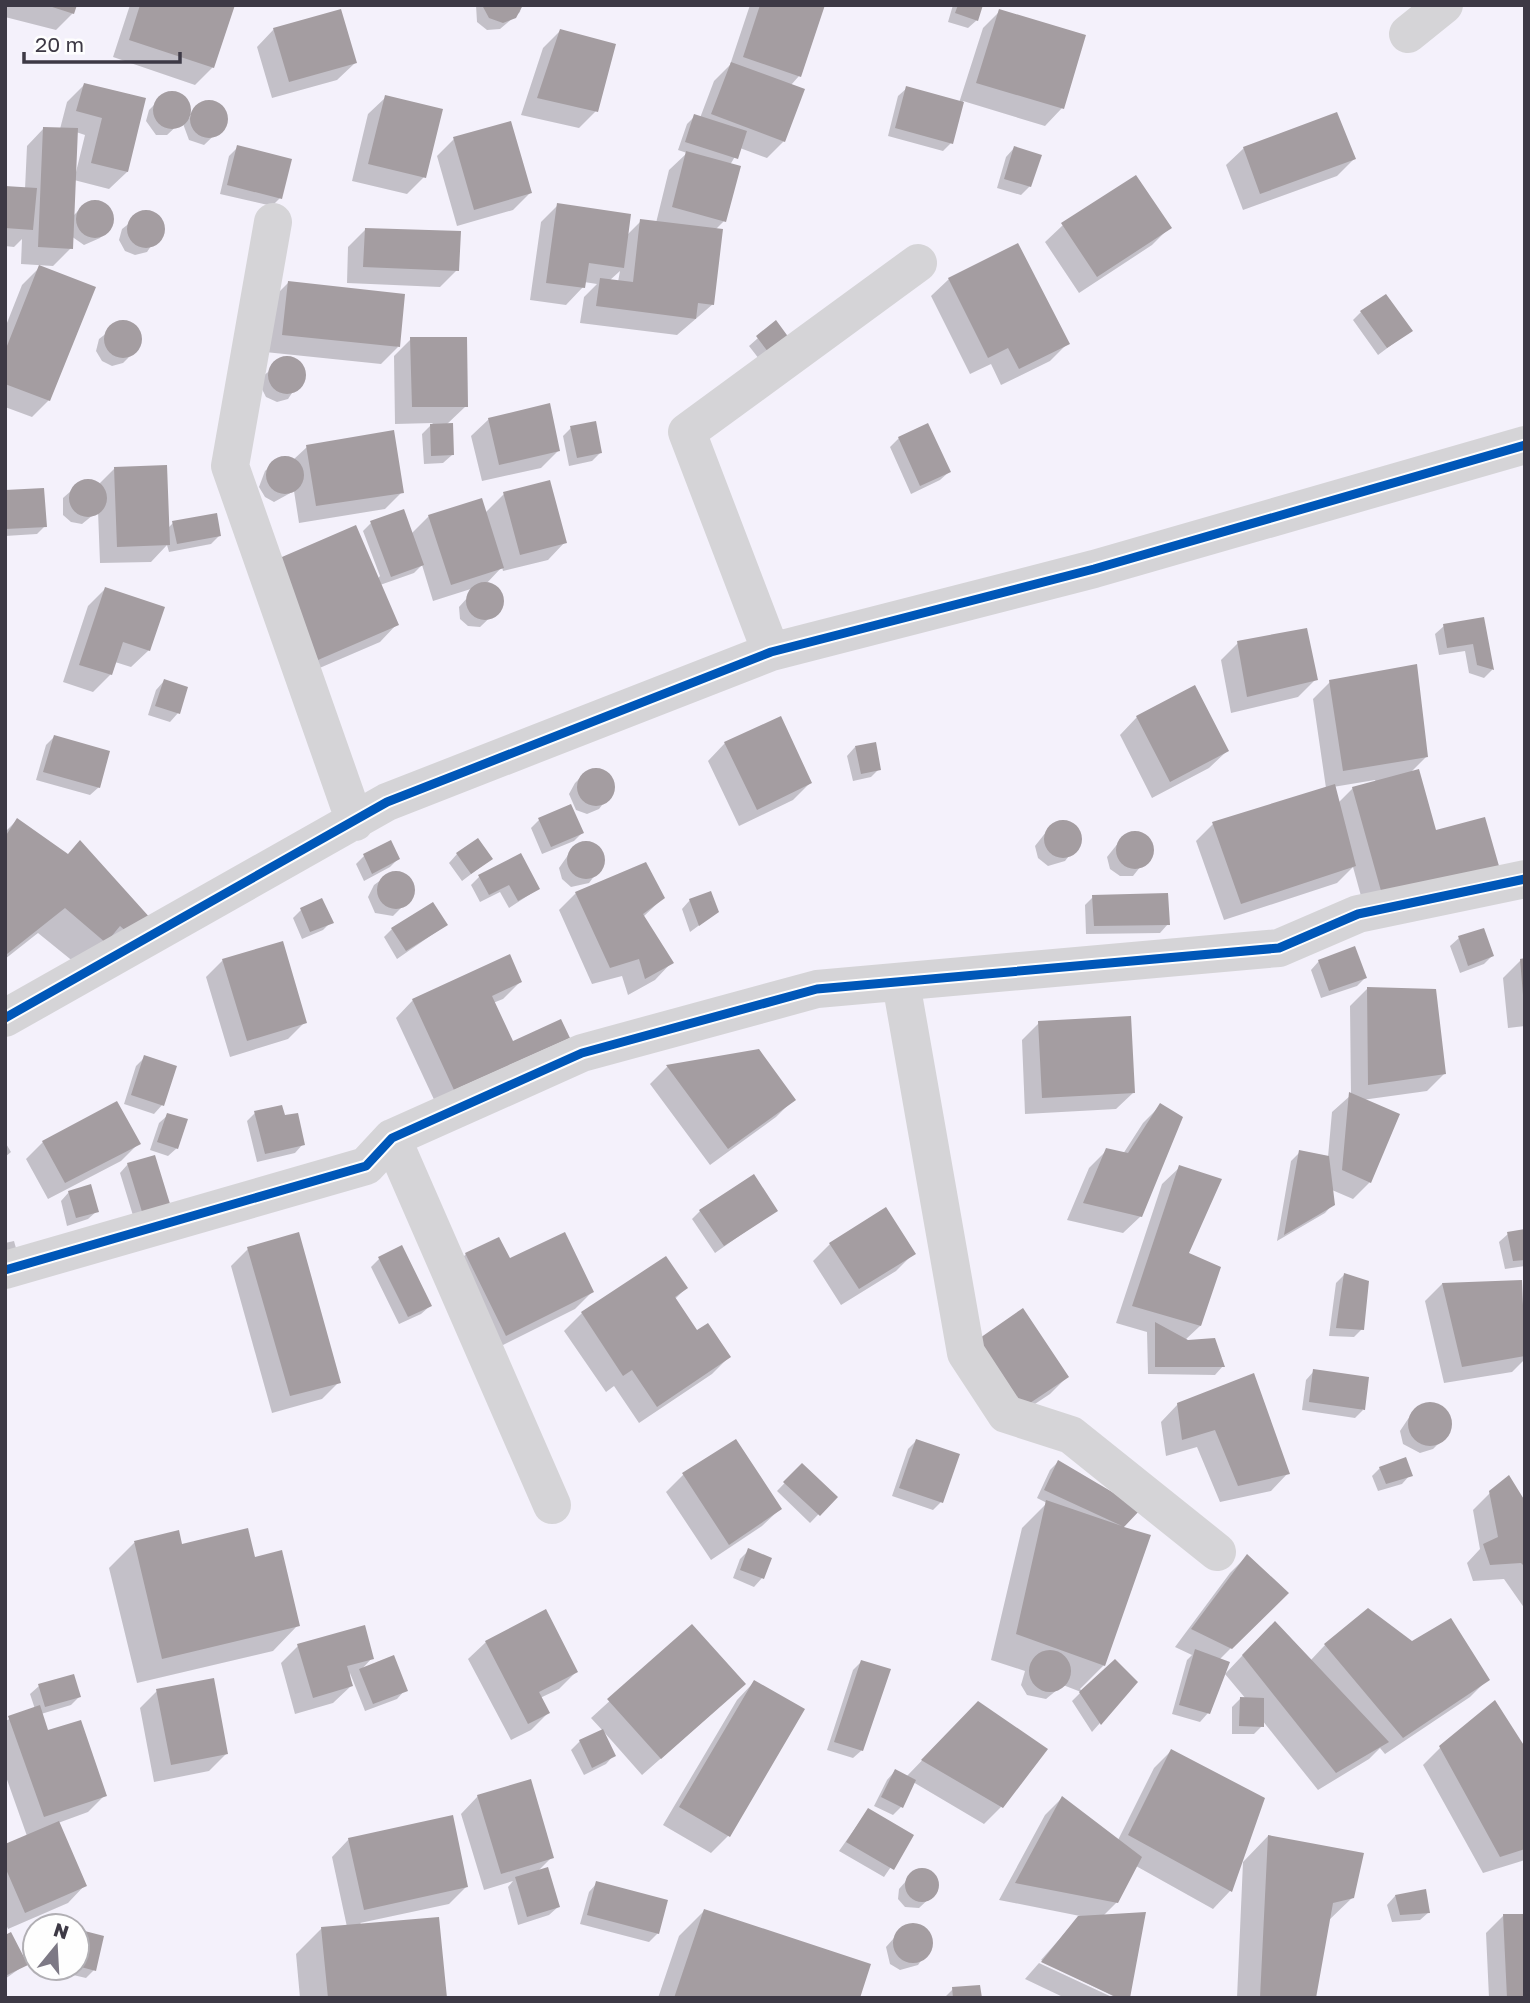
<svg xmlns="http://www.w3.org/2000/svg" width="1530" height="2003" font-family="'Golos Text',sans-serif">
<style>
.shadow{fill:#0003;fill-rule:evenodd}
.building{fill:#a49da1}
.lines{fill:none;stroke-linecap:round;stroke-linejoin:round}
.minor{stroke:#d5d4d7;stroke-width:38}
.cycleway-casing{stroke:#fefefe;stroke-width:13}
.cycleway{stroke:#0057b8;stroke-width:9}
</style>
<rect width="100%" height="100%" fill="#f4f1fb"/>
<path class="shadow" d="M5,5H75L73,13L56,30L5,17Z
M130,5H233L213,67L195,85L113,57Z
M476,5H521V6L520,12L500,29L487,30L477,22Z
M750,5H823L799,76L791,85L784,141L767,158L740,148L730,165L724,221L715,230L713,304L677,335L580,323L584,297L597,284L584,282L583,287L566,305L530,300L541,222L558,205L627,235L641,221L656,223L669,170L687,153L678,150L687,124L695,116L700,118L714,81L730,65ZM620,271L618,282L609,281Z
M953,5H981L977,20L968,28L948,22Z
M1000,11L1062,108L1045,126L963,101L951,143L943,151L888,136L898,96L907,88L959,103L983,28Z
M274,29L355,63L337,80L272,98L257,47Z
M560,31L596,111L579,128L521,115L543,48Z
M84,85L144,99L127,172L109,189L74,180L72,217L83,206L94,202L104,204L111,212L109,229L100,238L84,245L71,236V248L53,266L21,264L22,239L14,247L5,246V187L25,189L27,146L44,128L60,129L67,102ZM76,132L85,135L76,172H74Z
M176,93L188,104L189,118L203,103L218,104L226,112V124L204,145L189,140L182,121L167,135H156L146,121L149,110L158,101L166,94Z
M386,97L424,177L407,194L352,181L368,114Z
M454,139L530,193L513,210L457,226L437,156Z
M238,147L280,198L272,206L220,194L229,156Z
M1014,148L1030,186L1021,195L997,188L1006,157Z
M1244,148L1354,159L1337,176L1243,210L1226,165Z
M144,212L159,218L163,228L147,252L135,255L125,251L119,240L122,229Z
M1063,225L1170,227L1152,245L1079,293L1045,242Z
M366,229L457,270L440,287L347,283L348,247Z
M40,267L49,400L32,417L5,407V328L22,285Z
M949,279L1068,343L1050,361L1001,385L991,364L970,374L931,296Z
M288,283L398,347L381,364L265,352L271,300Z
M1361,312L1410,331L1378,355L1353,320Z
M121,322L136,328L139,338L132,354L123,363L112,366L102,361L96,351L99,339Z
M775,323L763,364L749,346Z
M411,339L466,406L446,425L452,455L443,463L424,464L422,434L433,423L395,424L394,356Z
M286,358L296,361L304,375L288,399L277,402L266,397L261,387L263,376Z
M489,419L558,451L541,468L482,481L471,436Z
M571,428L601,452L592,461L569,466L563,436Z
M899,438L949,472L940,480L911,494L890,447Z
M307,447L402,492L385,509L299,523L294,491L274,502L265,497L259,487L265,471L274,462L284,458L293,460Z
M114,469L168,528L173,523L219,536L211,544L169,552L167,545L151,562L100,563L98,511L82,524L71,522L63,515V498L81,482H92L97,486Z
M5,492L45,526L37,534L5,536Z
M504,494L565,542L548,560L503,571L502,567L485,585L498,590L502,606L480,627L468,626L460,619L459,607L477,587L433,601L422,565L414,573L380,585L397,624L380,642L301,676L380,576L363,531L371,523L411,534L429,516L485,513Z
M105,589L149,650L131,667L115,662L111,674L93,692L63,682L88,606Z
M1483,619L1492,670L1484,678L1469,673L1465,651L1439,655L1435,634L1444,626Z
M1238,643L1316,679L1298,697L1231,713L1221,660Z
M164,681L186,688L178,713L170,722L148,715L156,690Z
M1330,682L1426,757L1410,773L1435,833L1366,914L1353,867L1337,883L1224,920L1196,841L1213,824L1326,788L1313,699ZM1375,780L1376,782L1353,788L1338,803L1333,787Z
M1137,717L1227,751L1209,768L1152,798L1120,735Z
M54,737L99,787L90,795L36,780L46,745Z
M725,743L810,783L793,800L739,826L708,761Z
M855,747L879,769L871,777L853,781L847,756Z
M599,769L612,779L614,790L599,809L587,814L576,810L569,794L575,783L584,774Z
M17,820L149,920L80,967L38,933L5,959V832Z
M539,820L582,833L574,841L542,854L531,828Z
M1066,822L1075,826L1080,842L1065,861L1048,866L1038,858L1035,846L1050,827Z
M1138,832L1147,837L1152,852L1133,876H1120L1110,869L1107,857L1123,837Z
M589,843L602,852L604,863L589,883L571,887L562,879L559,868L573,848Z
M457,854L491,859L462,881L449,863Z
M364,856L398,859L390,867L364,881L356,864Z
M520,856L538,889L509,908L500,892L480,902L471,885L479,877Z
M392,872L408,877L413,886L411,898L393,916L375,913L368,897L374,885Z
M576,893L663,898L643,917L672,962L655,980L628,995L622,976L592,984L559,910Z
M1093,897L1168,924L1160,933L1086,934L1085,905Z
M690,900L717,912L690,932L682,909Z
M301,910L331,922L323,930L302,939L293,918Z
M446,925L397,959L384,937L392,929Z
M1459,938L1492,956L1484,964L1460,973L1450,946Z
M223,960L305,1022L288,1039L230,1057L206,977Z
M1525,960V1026L1508,1028L1503,978L1520,961Z
M1319,961L1365,978L1357,986L1321,998L1311,970Z
M520,982L503,999L493,1003L512,1044L437,1106L396,1018L413,1000Z
M1367,989L1444,1074L1427,1091L1362,1100L1370,1182L1353,1199L1332,1190L1333,1204L1325,1213L1277,1241L1291,1161L1300,1152L1328,1157L1332,1112L1351,1095L1350,1006Z
M1039,1023L1134,1092L1116,1109L1025,1114L1022,1040Z
M758,1051L793,1100L776,1117L710,1165L650,1084L667,1067Z
M145,1057L162,1105L154,1114L124,1104L136,1066Z
M1160,1106L1141,1216L1123,1233L1067,1220L1089,1168L1107,1150L1123,1154L1143,1123Z
M255,1113L283,1117L303,1144L295,1153L257,1162L247,1121Z
M168,1115L177,1148L168,1156L150,1150L159,1123Z
M5,1142L11,1152L5,1157Z
M43,1142L139,1143L121,1161L48,1199L26,1159Z
M128,1164L161,1215L135,1222L120,1173Z
M1180,1167L1187,1254L1200,1326L1184,1341L1223,1366L1215,1375L1148,1374L1147,1332L1116,1323L1162,1184Z
M69,1192L97,1211L88,1219L67,1226L61,1201Z
M776,1210L715,1253L692,1219L700,1211Z
M1525,1231V1266L1505,1269L1499,1242L1508,1234Z
M14,1241L19,1259L5,1269V1243Z
M830,1244L914,1253L896,1271L841,1305L813,1261Z
M248,1249L339,1382L322,1399L272,1413L231,1266Z
M466,1254L509,1261L592,1292L575,1309L489,1352L449,1272Z
M666,1258L686,1288L675,1299L697,1332L729,1357L712,1374L639,1423L614,1386L606,1392L564,1331L582,1313Z
M379,1259L430,1306L421,1314L399,1324L371,1267Z
M1344,1275L1362,1329L1354,1337L1329,1336L1336,1283Z
M1521,1282L1525,1359L1512,1372L1444,1383L1425,1301L1442,1284Z
M961,1358L1067,1377L1050,1394L1006,1423Z
M1314,1371L1363,1410L1355,1418L1302,1410L1306,1380Z
M1434,1403L1445,1410L1450,1422L1442,1440L1433,1449L1420,1453L1403,1444L1400,1431L1414,1410Z
M1178,1404L1288,1473L1271,1491L1220,1502L1197,1447L1166,1456L1161,1422Z
M916,1441L941,1502L933,1510L892,1496L908,1449Z
M735,1442L780,1509L762,1526L711,1560L666,1492L683,1475Z
M1058,1462L1138,1510L1121,1527L1104,1665L1080,1689L1082,1691L1136,1682L1092,1732L1072,1701L1081,1692L1063,1685L1046,1699L1027,1695L1021,1685L1025,1671L991,1660L1022,1528L1047,1503L1037,1498L1050,1470Z
M802,1465L835,1497L810,1523L777,1491Z
M1380,1468L1410,1475L1402,1484L1378,1491L1372,1476Z
M1490,1493L1525,1504V1609L1504,1579L1473,1581L1467,1563L1480,1549L1473,1510Z
M134,1543L181,1546L253,1559L298,1625L273,1651L137,1683L109,1568Z
M749,1550L769,1559L762,1578L754,1587L733,1578L740,1559Z
M1247,1556L1286,1593L1219,1660L1208,1713L1200,1722L1172,1714L1187,1660L1192,1655L1175,1647L1230,1573Z
M692,1626L726,1701L642,1775L604,1732L614,1755L606,1764L584,1775L571,1750L580,1741L603,1731L591,1718Z
M1257,1640L1310,1661L1325,1645L1411,1643L1488,1679L1470,1697L1385,1754L1380,1748L1369,1759L1318,1790L1262,1720V1726L1254,1734H1232V1707L1240,1699H1246L1225,1674Z
M486,1642L576,1672L559,1689L540,1698L548,1713L531,1730L511,1740L468,1659Z
M298,1646L372,1658L361,1670L405,1690L397,1699L365,1711L350,1673L351,1686L333,1703L295,1714L281,1663Z
M861,1662L862,1750L853,1758L827,1750L853,1670Z
M754,1682L728,1836L711,1853L663,1825L737,1700Z
M39,1686L79,1697L71,1705L41,1714L47,1732L105,1795L88,1812L58,1823L85,1885L68,1903L8,1929L5,1922V1846L27,1836L5,1774V1721L35,1709L30,1694Z
M157,1691L226,1754L209,1771L154,1782L140,1708Z
M961,1720L1001,1807L984,1824L913,1782L901,1807L893,1815L874,1806L887,1780L895,1771L906,1777Z
M1440,1748L1525,1750V1860L1483,1873L1423,1765Z
M1171,1751L1263,1798L1230,1891L1213,1909L1136,1866L1117,1902L1103,1916L1129,1998H1117L1041,1960L1080,1916L999,1900L1045,1815L1062,1798L1118,1840L1154,1768Z
M478,1796L552,1857L537,1872L558,1907L549,1915L518,1925L508,1887L513,1881L484,1890L461,1814Z
M868,1810L912,1836L884,1877L839,1851Z
M1268,1836L1353,1897L1327,1922L1314,1998H1237L1243,1862Z
M349,1839L466,1887L449,1904L360,1923L445,1998H300L296,1954L321,1929L347,1927L332,1857Z
M924,1871L936,1879L935,1893L919,1908L905,1907L898,1899L899,1889L914,1872Z
M597,1883L658,1933L649,1942L580,1924L589,1892Z
M1395,1896L1429,1912L1420,1920L1392,1922L1387,1905Z
M704,1911L858,1998H658L679,1936Z
M1504,1915L1525,1998H1489L1486,1933Z
M37,1922L55,1926H35V1966L26,1964L5,1979V1937L23,1959L29,1930Z
M919,1926L929,1934L932,1945L918,1965L900,1970L890,1964L886,1947L902,1929Z
M77,1931L94,1970L86,1978L43,1968H77Z
M1039,1963L1114,1998H1065L1025,1979Z
M953,1989L980,1998H944Z"/>
<path class="building" d="M46,5H77L74,14Z
M140,5H235L214,68L129,40Z
M482,5H523L516,18L503,23L489,18Z
M760,5H825L801,77L743,57Z
M958,5H983L978,21L955,13Z
M341,9L357,63L289,82L273,28Z
M999,9L1086,35L1064,109L976,83Z
M560,29L616,44L598,112L537,98Z
M731,62L805,89L785,142L711,114Z
M84,83L146,98L128,172L91,163L102,118L76,111Z
M906,86L964,102L953,144L895,128Z
M153 110a19 19 0 1 1 38 0a19 19 0 1 1-38 0Z
M385,95L443,109L426,178L368,164Z
M190 119a19 19 0 1 1 38 0a19 19 0 1 1-38 0Z
M1337,112L1356,159L1260,194L1243,147Z
M694,114L747,131L738,159L685,142Z
M511,121L532,193L474,210L453,137Z
M43,127L78,128L73,249L38,247Z
M237,145L292,159L282,199L227,185Z
M1014,146L1042,155L1031,187L1004,179Z
M686,151L741,166L726,222L672,207Z
M1136,175L1172,228L1097,277L1061,223Z
M5,186L37,188L33,230L5,228Z
M76 219a19 19 0 1 1 38 0a19 19 0 1 1-38 0Z
M557,203L631,214L624,268L589,263L585,288L546,283Z
M127 229a19 19 0 1 1 38 0a19 19 0 1 1-38 0Z
M640,219L723,229L714,305L698,303L696,319L596,306L600,278L633,282Z
M365,228L461,231L459,271L363,267Z
M1018,243L1070,344L1019,369L1008,348L988,358L948,278Z
M39,265L96,287L50,401L5,384V351Z
M288,281L405,294L400,347L282,335Z
M1386,294L1413,331L1387,348L1360,311Z
M776,320L792,342L772,357L756,336Z
M104 339a19 19 0 1 1 38 0a19 19 0 1 1-38 0Z
M410,337H467L468,407H412Z
M268 375a19 19 0 1 1 38 0a19 19 0 1 1-38 0Z
M550,403L560,451L499,465L488,418Z
M596,421L602,453L577,458L570,426Z
M453,423L454,455L431,456L430,424Z
M928,423L951,472L920,486L898,437Z
M394,430L404,493L316,506L306,445Z
M266 475a19 19 0 1 1 38 0a19 19 0 1 1-38 0Z
M167,465L170,545L117,547L114,467Z
M69 498a19 19 0 1 1 38 0a19 19 0 1 1-38 0Z
M550,480L567,543L520,555L503,492Z
M44,488L47,527L5,529V490Z
M482,498L504,568L451,585L428,515Z
M404,509L424,565L391,577L370,521Z
M217,513L221,536L177,544L172,521Z
M356,525L399,625L318,660L275,560Z
M466 601a19 19 0 1 1 38 0a19 19 0 1 1-38 0Z
M105,587L165,607L150,651L123,642L112,675L79,665Z
M1484,617L1494,670L1477,665L1473,644L1447,648L1443,624Z
M1307,628L1318,680L1247,697L1237,641Z
M1417,664L1428,757L1343,771L1329,680Z
M164,679L188,687L180,714L155,706Z
M1195,685L1229,751L1170,782L1136,716Z
M781,716L812,783L757,810L724,742Z
M54,735L110,751L100,788L43,772Z
M876,742L881,770L861,774L855,746Z
M577 787a19 19 0 1 1 38 0a19 19 0 1 1-38 0Z
M1419,769L1436,830L1485,817L1499,866L1383,898L1352,787Z
M1335,784L1356,866L1241,904L1212,822Z
M571,804L584,833L551,847L538,818Z
M17,818L68,854L80,840L152,920L136,940L120,926L106,943L65,908L7,954L5,837Z
M1044 839a19 19 0 1 1 38 0a19 19 0 1 1-38 0Z
M1116 850a19 19 0 1 1 38 0a19 19 0 1 1-38 0Z
M478,838L493,859L471,874L456,853Z
M391,840L400,859L372,874L363,854Z
M567 860a19 19 0 1 1 38 0a19 19 0 1 1-38 0Z
M521,853L540,889L518,901L509,885L489,895L478,875Z
M646,862L665,898L643,914L674,963L645,979L639,959L610,968L575,892Z
M377 890a19 19 0 1 1 38 0a19 19 0 1 1-38 0Z
M711,891L719,912L699,926L689,899Z
M1168,893L1170,925L1094,926L1092,895Z
M322,898L334,923L310,932L300,908Z
M433,902L448,925L406,951L391,928Z
M1484,928L1494,956L1468,966L1458,936Z
M283,941L307,1023L247,1041L222,959Z
M1355,946L1367,978L1329,991L1318,960Z
M510,954L522,982L492,996L513,1041L561,1019L570,1038L454,1090L412,999Z
M1525,958V995H1523L1520,959Z
M1367,987L1436,989L1446,1074L1368,1085Z
M1131,1016L1135,1093L1042,1098L1038,1021Z
M759,1049L796,1100L728,1149L666,1065Z
M144,1055L177,1066L164,1106L131,1095Z
M1349,1092L1400,1114L1371,1183L1342,1170Z
M117,1101L141,1144L65,1183L42,1141Z
M1160,1103L1183,1117L1142,1217L1083,1203L1106,1148L1128,1153Z
M282,1105L285,1115L298,1113L305,1145L265,1154L254,1111Z
M167,1113L188,1119L178,1149L157,1142Z
M1299,1150L1329,1156L1335,1205L1284,1235Z
M155,1155L171,1207L143,1215L127,1163Z
M1179,1165L1222,1179L1189,1253L1221,1267L1201,1326L1132,1306Z
M754,1174L778,1211L724,1246L699,1210Z
M91,1184L99,1212L76,1218L68,1191Z
M886,1207L916,1254L859,1289L829,1243Z
M1525,1229V1260L1513,1261L1507,1232Z
M299,1232L341,1383L290,1396L247,1247Z
M565,1232L594,1292L506,1336L465,1253L499,1237L510,1258Z
M402,1245L432,1306L408,1317L378,1257Z
M666,1256L688,1288L675,1297L697,1330L708,1323L731,1357L657,1407L632,1370L623,1376L581,1312Z
M1344,1273L1369,1281L1364,1330L1336,1328Z
M1522,1280L1525,1356L1462,1367L1442,1283Z
M1023,1308L1069,1377L1024,1407L977,1340Z
M1155,1322L1188,1340L1215,1338L1225,1367H1155Z
M1313,1369L1369,1377L1365,1410L1309,1402Z
M1254,1373L1290,1474L1238,1486L1215,1430L1182,1440L1177,1403Z
M1408 1424a22 22 0 1 1 44 0a22 22 0 1 1-44 0Z
M736,1439L782,1509L729,1545L682,1473Z
M916,1439L960,1454L943,1503L899,1488Z
M1406,1457L1413,1476L1386,1484L1379,1467Z
M1058,1460L1141,1509L1124,1527L1151,1535L1105,1666L1016,1634L1046,1500L1122,1526L1044,1490Z
M802,1463L838,1497L820,1516L783,1482Z
M1509,1475L1525,1501V1567L1521,1563L1490,1565L1483,1544L1498,1537L1489,1491Z
M248,1528L255,1557L282,1550L300,1626L162,1659L134,1541L179,1530L182,1544Z
M748,1548L772,1558L764,1579L740,1570Z
M1247,1554L1289,1593L1232,1649L1191,1629Z
M1368,1608L1412,1641L1451,1618L1490,1680L1403,1738L1324,1644Z
M546,1609L578,1672L539,1692L550,1713L528,1724L485,1641Z
M1275,1621L1389,1742L1336,1773L1242,1655Z
M692,1624L746,1684L661,1759L607,1699Z
M365,1625L374,1659L347,1666L353,1686L313,1698L297,1644Z
M1195,1649L1230,1662L1210,1714L1179,1705Z
M1029 1671a21 21 0 1 1 42 0a21 21 0 1 1-42 0Z
M394,1655L408,1691L373,1704L359,1669Z
M1115,1659L1138,1682L1101,1725L1079,1692Z
M861,1660L891,1669L863,1751L834,1742Z
M74,1674L81,1697L45,1707L38,1684Z
M214,1678L228,1754L171,1765L156,1689Z
M754,1680L805,1709L730,1837L679,1807Z
M1240,1697L1264,1698V1727L1239,1726Z
M1495,1700L1525,1747V1849L1500,1857L1439,1746Z
M978,1701L1048,1749L1003,1808L921,1760Z
M40,1705L48,1730L81,1720L107,1796L44,1817L8,1716Z
M603,1729L616,1756L592,1768L579,1740Z
M1171,1749L1265,1798L1232,1892L1128,1835Z
M895,1769L916,1780L903,1808L881,1797Z
M531,1779L554,1858L501,1874L477,1795Z
M1062,1796L1142,1857L1118,1903L1015,1883Z
M868,1808L914,1835L894,1870L846,1842Z
M453,1815L468,1887L364,1910L348,1838Z
M59,1821L87,1886L25,1913L5,1867V1844Z
M1268,1835L1364,1853L1354,1898L1333,1903L1316,1998H1260Z
M548,1867L560,1907L527,1917L515,1877Z
M905 1885a17 17 0 1 1 34 0a17 17 0 1 1-34 0Z
M596,1881L668,1900L659,1934L587,1915Z
M1426,1889L1430,1913L1400,1915L1395,1895Z
M704,1909L871,1964L860,1998H674Z
M1146,1912L1130,1998H1118L1041,1962L1078,1916Z
M1503,1914H1525V1998H1507Z
M439,1917L447,1998H328L321,1927Z
M893 1943a20 20 0 1 1 40 0a20 20 0 1 1-40 0Z
M77,1929L104,1936L96,1971L77,1966Z
M11,1932L28,1965L5,1976V1935Z
M980,1985L982,1998H953L952,1987Z"/>
<g class="lines">
<path class="minor" d="M1408,34L1444,5
M273,222L230,466L355,822
M771,652L687,432L918,263
M901,983L966,1353L1006,1414L1071,1435L1217,1552
M5,1018L387,802L771,652L1094,569L1525,445
M392,1138L552,1505
M5,1270L366,1166L392,1138L582,1053L817,989L1279,948L1358,914L1525,879"/>
<defs>
<path id="cycleway" d="M5,1018L387,802L771,652L1094,569L1525,445
M5,1270L366,1166L392,1138L582,1053L817,989L1279,948L1358,914L1525,879"/>
</defs>
<use href="#cycleway" class="cycleway-casing"/>
<use href="#cycleway" class="cycleway"/>
</g>
<rect width="1530" height="2003" fill="none" stroke="#3d3945" stroke-width="14"/>
<g transform="translate(56 1947) rotate(18)"><circle r="33" fill="#fefefe" stroke="#b1afb4" stroke-width="2"/>
<path d="M0-5L12 26L0 18L-12 26Z" fill="#7d7985"/>
<text y="-10" font-size="19" font-weight="bold" text-anchor="middle" fill="#3d3945">N</text>
</g>
<path d="M24 52v10h156v-10" fill="none" stroke="#3d3945" stroke-width="3.5"/>
<text x="35" y="52" font-size="21" fill="#3d3945" stroke="#fefefe" stroke-width="5" paint-order="stroke">20 m</text>
</svg>
